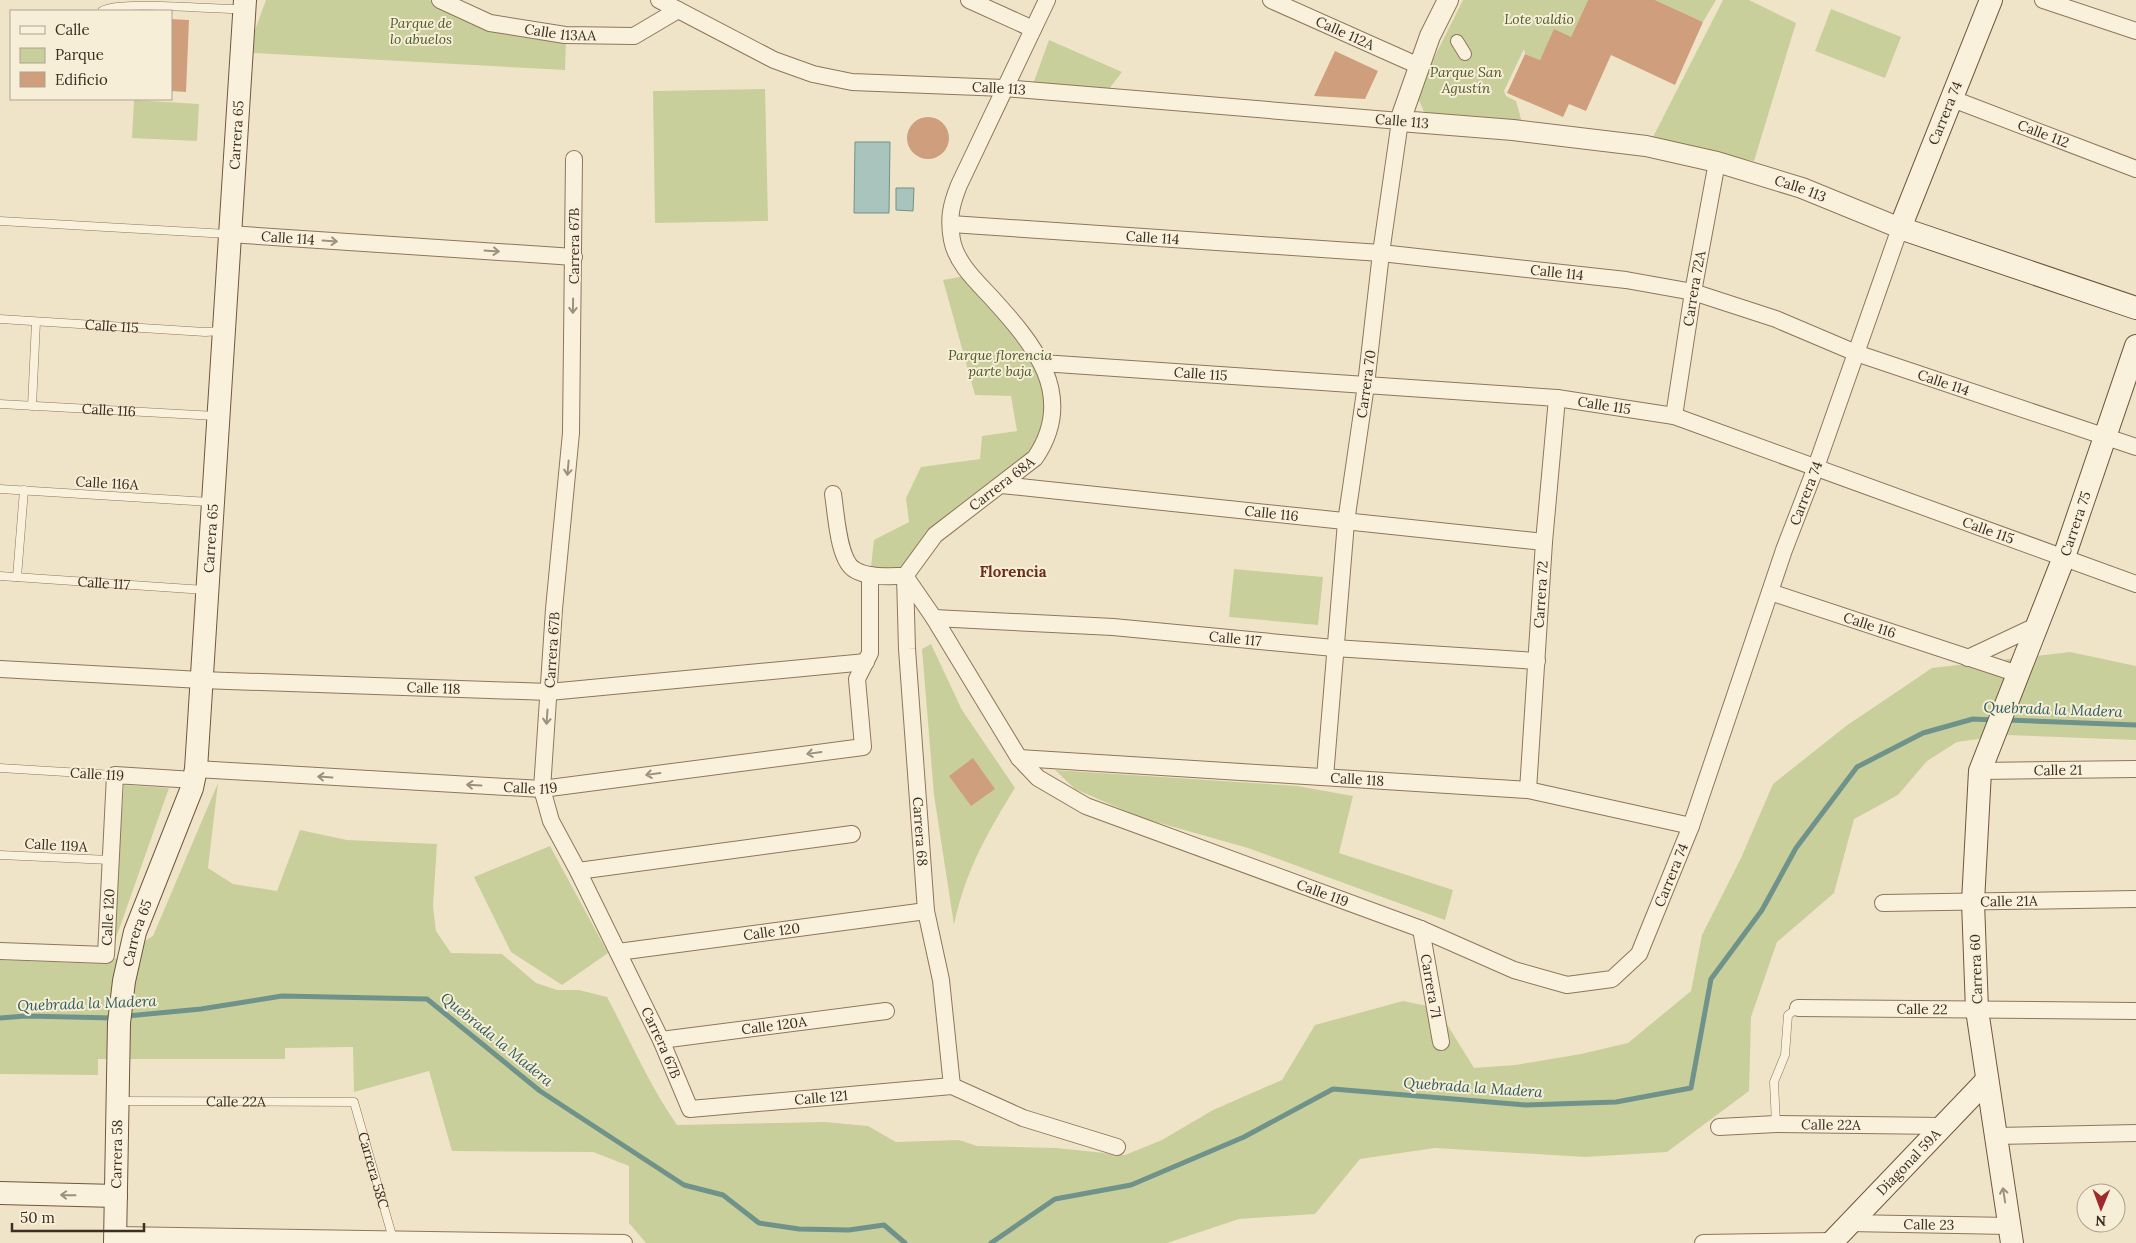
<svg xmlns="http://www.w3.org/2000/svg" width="2136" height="1243" font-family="Lora,serif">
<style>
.green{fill:#c9cf9b}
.water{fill:#a9c4bc;stroke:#6f938a}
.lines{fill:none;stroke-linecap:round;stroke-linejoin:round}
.stream{stroke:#6f938a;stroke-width:5}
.building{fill:#cf9f7d}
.service-casing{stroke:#8d765c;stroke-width:9}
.pedestrian-casing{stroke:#8d765c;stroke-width:14}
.minor-casing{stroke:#8d765c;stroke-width:18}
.tertiary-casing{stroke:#8d765c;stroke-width:22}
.secondary-casing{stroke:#6f573f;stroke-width:24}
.service{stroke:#faf1dc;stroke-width:8}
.pedestrian{stroke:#faf1dc;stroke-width:12}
.minor{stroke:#faf1dc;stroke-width:16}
.tertiary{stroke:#faf1dc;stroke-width:20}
.secondary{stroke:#faf1dc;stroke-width:22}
.oneway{stroke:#9c907e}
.labels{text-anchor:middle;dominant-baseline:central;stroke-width:4;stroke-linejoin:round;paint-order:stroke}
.park-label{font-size:14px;font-style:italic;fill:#4d5a26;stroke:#f7eed8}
.street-label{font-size:14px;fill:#3d2e20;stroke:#f7eed8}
.neighbourhood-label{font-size:15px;font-weight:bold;fill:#6b2e1e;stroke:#f7eed8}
.water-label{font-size:15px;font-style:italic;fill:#2f5d5a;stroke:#f7eed8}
</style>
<rect width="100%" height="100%" fill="#f0e4c8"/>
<path class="green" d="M266,0H429L489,29L566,39L565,70L253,53L255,30Z
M1463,0H1588L1571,37L1552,35L1540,60L1525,54L1524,49L1504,91L1506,96L1516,101L1523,126L1425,114L1418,98L1429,68Z
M1655,0H1716L1703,22Z
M1723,0H1749L1796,23L1754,161L1651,141Z
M1831,9L1901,37L1885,78L1815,51Z
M1049,40L1122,72L1106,93L1033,84Z
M765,89L768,221L655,223L653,91Z
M134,100L199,104L197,141L132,138Z
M970,275L1037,368L1047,406L1038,442L905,576L870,575L874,540L909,522L906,498L921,467L980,459L982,436L1017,431L1011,396L975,395L943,280Z
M1234,569L1323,577L1318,625L1229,617Z
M931,644L962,710L1015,788C987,833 965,872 954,925L934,795L922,649Z
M2070,652L2136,666V740L2006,735L1957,742L1927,761L1898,795L1854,819L1834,893L1777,942L1751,1017L1749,1091L1667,1152L1585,1157L1435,1148L1360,1159L1315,1214L1239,1219L1167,1243H646L629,1223V1166L593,1152L452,1151L429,1071L354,1092L353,1047L285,1048V1059H98V1075L0,1074V960L106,964L153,936L218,783L208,868L233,884L277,891L300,830L347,840L437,844L433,906L436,931L451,953L502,954L536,983L557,990H579L607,997C630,1040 649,1085 677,1125L825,1122L868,1126L896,1142L959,1140L977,1146L1056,1148L1125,1155L1162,1140L1213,1110L1282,1080L1315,1025L1403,1001L1437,1008L1474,1068L1515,1065L1581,1054L1628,1043L1691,991L1702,935L1741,858L1773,784L1846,726L1932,668Z
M1055,770L1297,786L1353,796L1339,853L1453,890L1445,920L1248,848L1142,818L1075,789Z
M124,785L169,788L111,952Z
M550,846L608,953L562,985L511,952L474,877Z"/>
<path class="water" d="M855,142H890L889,213H854Z
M896,188H914L913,211L896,210Z"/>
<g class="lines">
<path class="stream" d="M2007,720L2136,725
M127,1016L201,1009L282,996L427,999L540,1091L684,1185L723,1195L759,1223L799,1229L849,1230L884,1225L905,1243
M0,1018L26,1016L113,1018
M991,1243L1055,1199L1131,1185L1244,1137L1333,1089L1526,1105L1616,1102L1691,1088L1711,979L1762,910L1796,848L1857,767L1923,733L1973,719L1993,720"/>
</g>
<path class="building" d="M1588,0H1655L1703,22L1675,85L1611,55L1586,111L1569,104L1563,117L1507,93L1525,54L1540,60L1554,29L1571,37Z
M171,19L189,20L186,92L171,91Z
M1335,51L1378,71L1365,99L1314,96Z
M907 138a21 21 0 1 1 42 0a21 21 0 1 1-42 0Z
M973,758L995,789L971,806L949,776Z"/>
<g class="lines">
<defs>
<g id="service">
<path d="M102,11C118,0 216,10 243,9"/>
<path d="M0,221L228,234"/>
<path id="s1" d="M0,319L205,332L221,331"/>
<path id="s2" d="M0,404L216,416"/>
<path d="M32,406L36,322"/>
<path d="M0,489L210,502"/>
<path id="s3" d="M0,576L205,590"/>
<path d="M17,577L24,490"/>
<path d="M0,768L115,775"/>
<path d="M0,855L110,860"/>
<path id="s4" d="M120,1101L354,1102L393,1239"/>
<path d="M1776,1124L1774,1082L1785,1055L1788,1015L1798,1008"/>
</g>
<path id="pedestrian" d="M1457,41L1465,54"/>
<g id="minor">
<path id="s5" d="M440,0L490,23L565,35L634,36L678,10"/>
<path id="s6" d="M659,0L774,60L813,74L852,82L1004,88L1400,121L1381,253L1366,385L1346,522L1325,777"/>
<path d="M969,0L1033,29"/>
<path id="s7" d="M1271,0L1419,66"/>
<path d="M2043,0L2136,31"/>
<path id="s8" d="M1950,98L2136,169"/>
<path id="s9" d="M574,159L571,433L554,609L542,789L551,821L578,871L661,1040L690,1109L952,1086L1023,1118L1117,1147"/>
<path id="s10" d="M951,224L1381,253L1626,280L1693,292L1776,319L1856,353L2136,447"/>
<path id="s11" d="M229,234L574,257"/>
<path id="s12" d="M1042,363L1557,398L1674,416L2136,584"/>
<path id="s13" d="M1674,416L1693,292L1717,162"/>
<path id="s14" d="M1001,485L1544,542"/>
<path d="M833,494C836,512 838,561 855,570C869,578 889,576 905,576"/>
<path id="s15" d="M905,576L934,618L1019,758L1038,778L1086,806L1421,929L1514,970L1567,985L1612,979L1639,954L1691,826L1784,550L1816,467L1900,228"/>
<path id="s16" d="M905,576L935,535L1035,458C1078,395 1033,343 990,296C975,280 956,262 952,240C948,218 951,205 959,185L1047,0"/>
<path id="s17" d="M905,576L907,649L926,911L941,980L952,1086"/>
<path id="s18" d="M1770,592L2018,674"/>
<path id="s19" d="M934,618L1113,627L1334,648L1537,661"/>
<path d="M1968,658L2036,626"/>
<path id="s20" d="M0,669L201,680L549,692L866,662"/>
<path id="s21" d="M1019,758L1528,790L1691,826"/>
<path id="s22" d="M196,769L542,789L863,747L857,679L870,653V575"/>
<path id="s23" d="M1980,771L2136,769"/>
<path id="s24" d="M1528,790L1544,542L1557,398"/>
<path d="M578,871L852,834"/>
<path id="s25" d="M1883,903L2136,899"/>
<path id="s26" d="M1421,929L1441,1042"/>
<path id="s27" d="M0,951L106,955L115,775L194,780"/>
<path id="s28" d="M618,952L926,911"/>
<path id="s29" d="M1798,1008L2136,1011"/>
<path id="s30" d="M661,1040L886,1011"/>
<path id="s31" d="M1719,1127L1776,1124L1943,1126"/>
<path d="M1995,1136L2136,1133"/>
<path id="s32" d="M1849,1223L2009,1226"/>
<path d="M116,1235L624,1243"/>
<path d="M1703,1243L1833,1241"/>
</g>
<g id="tertiary">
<path id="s33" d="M1448,0L1430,36L1400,121L1513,130L1646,146L1717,162L1802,188L1900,228"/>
</g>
<g id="secondary">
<path d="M1991,0L1900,228L2136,308"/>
<path d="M0,1193L116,1196"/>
<path id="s34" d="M115,1243L119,1023L124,981L135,932L192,788L196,769L245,0"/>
<path id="s35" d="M1831,1243L1986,1081"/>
<path id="s36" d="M2012,1243L1977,1010L1973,902L1980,771L2064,557L2136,346"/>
</g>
</defs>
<use href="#service" class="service-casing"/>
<use href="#pedestrian" class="pedestrian-casing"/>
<use href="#minor" class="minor-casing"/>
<use href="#tertiary" class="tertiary-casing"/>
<use href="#secondary" class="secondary-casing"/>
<use href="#service" class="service"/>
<use href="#pedestrian" class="pedestrian"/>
<use href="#minor" class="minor"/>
<use href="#tertiary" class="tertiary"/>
<use href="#secondary" class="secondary"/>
</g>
<defs><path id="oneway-shaft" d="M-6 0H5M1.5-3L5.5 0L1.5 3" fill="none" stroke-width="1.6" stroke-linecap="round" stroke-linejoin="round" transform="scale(1.25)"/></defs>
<g class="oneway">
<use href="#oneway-shaft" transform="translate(330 241) rotate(4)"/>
<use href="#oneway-shaft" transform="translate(492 251) rotate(4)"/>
<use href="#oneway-shaft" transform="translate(573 306) rotate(91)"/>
<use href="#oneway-shaft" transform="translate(568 468) rotate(95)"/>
<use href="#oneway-shaft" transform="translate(547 717) rotate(94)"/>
<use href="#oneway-shaft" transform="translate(814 753) rotate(172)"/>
<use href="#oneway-shaft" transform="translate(653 774) rotate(172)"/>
<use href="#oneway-shaft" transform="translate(325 777) rotate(-176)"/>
<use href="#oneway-shaft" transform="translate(474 785) rotate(-177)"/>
<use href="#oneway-shaft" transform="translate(68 1195) rotate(-179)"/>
<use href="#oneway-shaft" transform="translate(2004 1195) rotate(-99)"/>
</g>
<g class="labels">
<g class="park-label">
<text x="1539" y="19">Lote valdio</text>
<text x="421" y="23">Parque de<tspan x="421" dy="16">lo abuelos</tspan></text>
<text x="1466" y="72">Parque San<tspan x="1466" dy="16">Agustín</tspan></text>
<text x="1000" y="355">Parque florencia<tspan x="1000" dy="16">parte baja</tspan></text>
</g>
<g class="street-label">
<text stroke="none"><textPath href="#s5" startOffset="126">Calle 113AA</textPath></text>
<text stroke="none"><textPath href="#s7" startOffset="81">Calle 112A</textPath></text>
<text stroke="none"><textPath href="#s6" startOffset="358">Calle 113</textPath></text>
<text transform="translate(1945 113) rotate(-68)">Carrera 74</text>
<text transform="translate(1402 121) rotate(5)">Calle 113</text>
<text stroke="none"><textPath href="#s8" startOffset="100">Calle 112</textPath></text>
<text stroke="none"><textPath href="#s34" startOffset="1122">Carrera 65</textPath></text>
<text stroke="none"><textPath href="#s33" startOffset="538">Calle 113</textPath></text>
<text stroke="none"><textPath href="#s11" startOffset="59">Calle 114</textPath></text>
<text stroke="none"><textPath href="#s10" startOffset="202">Calle 114</textPath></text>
<text transform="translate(574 246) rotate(-90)">Carrera 67B</text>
<text stroke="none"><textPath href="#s10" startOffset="608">Calle 114</textPath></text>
<text stroke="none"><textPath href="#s13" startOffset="129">Carrera 72A</textPath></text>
<text stroke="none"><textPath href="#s1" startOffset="112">Calle 115</textPath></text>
<text stroke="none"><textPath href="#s12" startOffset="159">Calle 115</textPath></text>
<text stroke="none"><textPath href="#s10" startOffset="1012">Calle 114</textPath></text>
<text transform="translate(1366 384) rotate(-82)">Carrera 70</text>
<text stroke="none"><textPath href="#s12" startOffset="564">Calle 115</textPath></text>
<text stroke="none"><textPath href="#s2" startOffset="109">Calle 116</textPath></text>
<text transform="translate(107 483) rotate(3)">Calle 116A</text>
<text stroke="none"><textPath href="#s16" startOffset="135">Carrera 68A</textPath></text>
<text stroke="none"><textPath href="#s15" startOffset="1384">Carrera 74</textPath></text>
<text stroke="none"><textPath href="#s14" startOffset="272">Calle 116</textPath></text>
<text stroke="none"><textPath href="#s36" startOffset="740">Carrera 75</textPath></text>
<text stroke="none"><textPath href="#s12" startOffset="969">Calle 115</textPath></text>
<text stroke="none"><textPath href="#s34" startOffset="718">Carrera 65</textPath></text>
<text stroke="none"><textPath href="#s3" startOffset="104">Calle 117</textPath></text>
<text stroke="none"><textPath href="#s24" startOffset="196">Carrera 72</textPath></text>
<text stroke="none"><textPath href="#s18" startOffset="105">Calle 116</textPath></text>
<text stroke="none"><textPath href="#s19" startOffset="302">Calle 117</textPath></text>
<text transform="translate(552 650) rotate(-86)">Carrera 67B</text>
<text stroke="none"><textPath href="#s20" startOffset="434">Calle 118</textPath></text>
<text stroke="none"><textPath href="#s23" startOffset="78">Calle 21</textPath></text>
<text transform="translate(97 774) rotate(3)">Calle 119</text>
<text stroke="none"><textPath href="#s21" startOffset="339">Calle 118</textPath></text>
<text stroke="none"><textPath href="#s22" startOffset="335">Calle 119</textPath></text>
<text stroke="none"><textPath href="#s17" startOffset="256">Carrera 68</textPath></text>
<text transform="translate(56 845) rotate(3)">Calle 119A</text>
<text stroke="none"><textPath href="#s15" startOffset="979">Carrera 74</textPath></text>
<text stroke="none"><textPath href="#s15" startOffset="550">Calle 119</textPath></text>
<text stroke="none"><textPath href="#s25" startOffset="126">Calle 21A</textPath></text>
<text stroke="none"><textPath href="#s27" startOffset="144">Calle 120</textPath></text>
<text stroke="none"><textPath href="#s28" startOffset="155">Calle 120</textPath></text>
<text stroke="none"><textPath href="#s34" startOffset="312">Carrera 65</textPath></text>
<text transform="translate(1976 969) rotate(-92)">Carrera 60</text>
<text stroke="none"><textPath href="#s26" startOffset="58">Carrera 71</textPath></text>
<text stroke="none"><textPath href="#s29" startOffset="124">Calle 22</textPath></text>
<text stroke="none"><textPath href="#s30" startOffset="114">Calle 120A</textPath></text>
<text stroke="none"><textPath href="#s9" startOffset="912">Carrera 67B</textPath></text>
<text stroke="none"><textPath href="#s9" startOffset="1116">Calle 121</textPath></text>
<text stroke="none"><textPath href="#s4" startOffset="116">Calle 22A</textPath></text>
<text stroke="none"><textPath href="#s31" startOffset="112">Calle 22A</textPath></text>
<text stroke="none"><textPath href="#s34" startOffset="89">Carrera 58</textPath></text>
<text stroke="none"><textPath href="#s35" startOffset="112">Diagonal 59A</textPath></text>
<text stroke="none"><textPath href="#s4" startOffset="305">Carrera 58C</textPath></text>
<text stroke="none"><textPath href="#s32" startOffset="80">Calle 23</textPath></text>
</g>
<g class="neighbourhood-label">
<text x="1013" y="571">Florencia</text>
</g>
<g class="water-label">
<text transform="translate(2053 709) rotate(2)">Quebrada la Madera</text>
<text transform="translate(87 1003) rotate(-2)">Quebrada la Madera</text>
<text transform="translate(497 1039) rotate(39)">Quebrada la Madera</text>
<text transform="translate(1473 1087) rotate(4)">Quebrada la Madera</text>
</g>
</g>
<rect x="10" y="10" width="162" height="90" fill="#f7eed8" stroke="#ada18e"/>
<rect x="20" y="26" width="25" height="8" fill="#faf1dc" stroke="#ada18e"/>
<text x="55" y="35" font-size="15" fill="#3d2e20">Calle</text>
<rect x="20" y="48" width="25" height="15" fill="#c9cf9b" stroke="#ada18e"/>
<text x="55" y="60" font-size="15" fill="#3d2e20">Parque</text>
<rect x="20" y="72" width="25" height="15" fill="#cf9f7d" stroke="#ada18e"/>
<text x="55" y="85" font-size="15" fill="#3d2e20">Edificio</text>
<g transform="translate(2101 1208) rotate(181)"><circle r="24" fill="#f7eed8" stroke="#ada18e"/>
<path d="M0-4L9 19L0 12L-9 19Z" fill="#9e2a2b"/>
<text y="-8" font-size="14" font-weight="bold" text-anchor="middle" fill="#3d2e20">N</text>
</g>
<path d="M12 1223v8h132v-8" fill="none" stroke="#3d2e20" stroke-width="2.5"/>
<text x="20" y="1223" font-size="15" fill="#3d2e20" stroke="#f7eed8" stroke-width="4" paint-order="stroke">50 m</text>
</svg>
